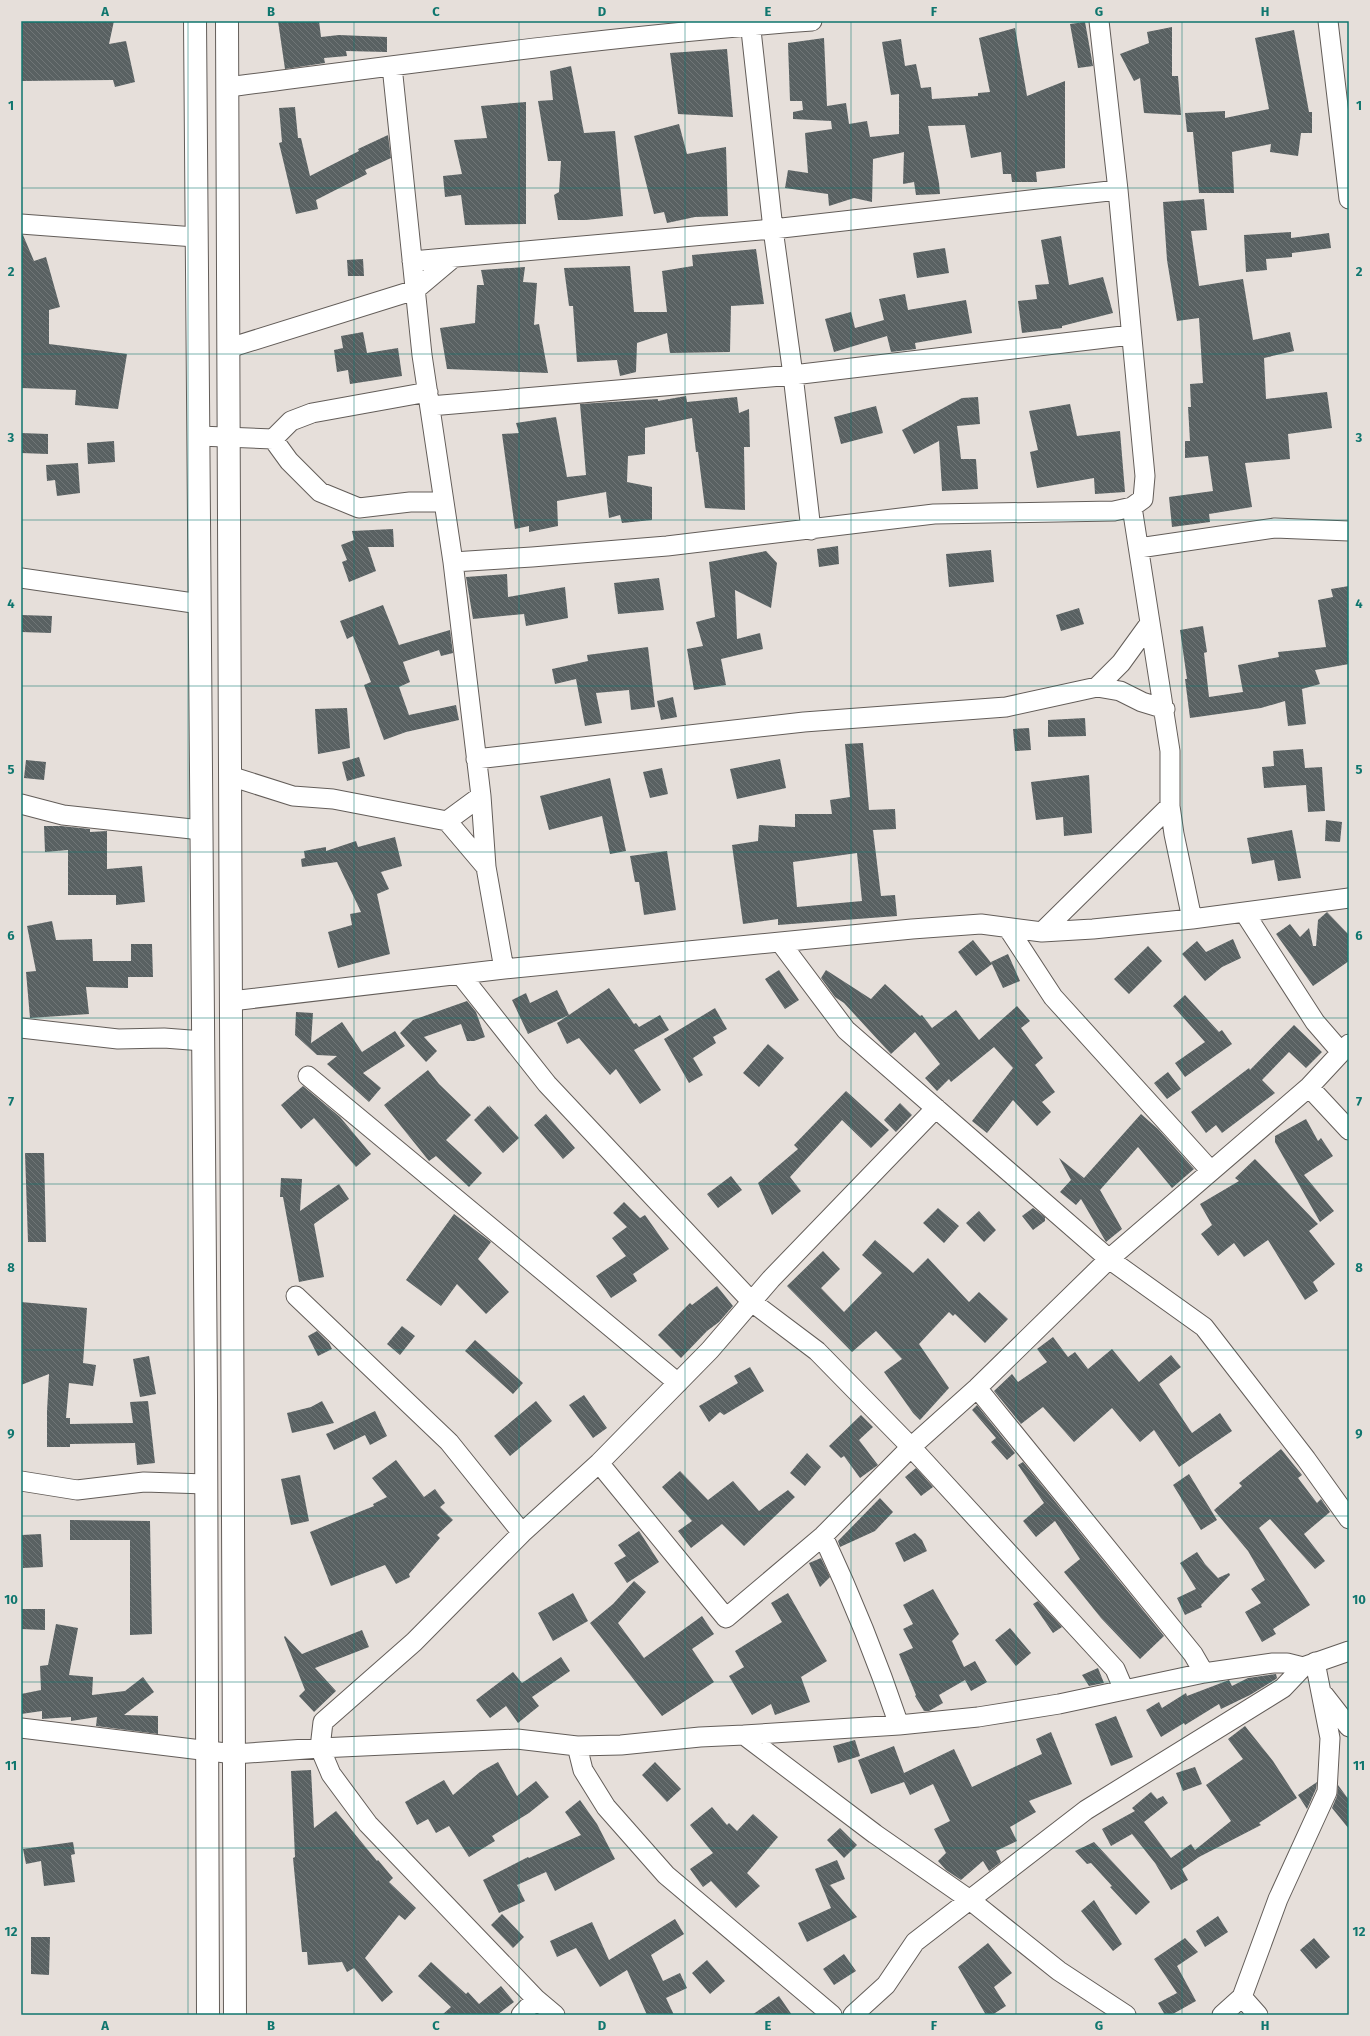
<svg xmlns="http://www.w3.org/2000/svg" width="1370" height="2036" font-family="'Fira Sans',sans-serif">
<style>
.building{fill:url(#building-back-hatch);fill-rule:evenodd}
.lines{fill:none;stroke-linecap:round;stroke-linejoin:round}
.minor-casing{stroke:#635d59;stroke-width:21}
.secondary-casing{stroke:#635d59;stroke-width:24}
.minor{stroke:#fff;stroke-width:19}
.secondary{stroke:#fff;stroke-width:22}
.grid{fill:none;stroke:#0f766e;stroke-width:1;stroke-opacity:0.55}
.neatline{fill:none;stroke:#0f766e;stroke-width:1.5}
.grid-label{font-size:13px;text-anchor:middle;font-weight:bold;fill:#0f766e}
</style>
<defs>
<pattern id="building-back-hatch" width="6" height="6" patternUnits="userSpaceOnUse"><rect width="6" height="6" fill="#596162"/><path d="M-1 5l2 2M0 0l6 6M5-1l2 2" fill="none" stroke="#707677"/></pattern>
</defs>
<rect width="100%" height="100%" fill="#e6dfda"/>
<path class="building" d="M21,21H114L109,44L126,41L135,82L115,87L113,80L21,81Z
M278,21H319L321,37L339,35L387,37V52L346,51L347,56L324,58L325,63L285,69Z
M1085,22L1093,66L1078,68L1070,24Z
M1172,27V76H1178L1181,115L1144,113L1140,78L1134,81L1120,54L1149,43L1147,32Z
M1015,28L1027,96L1065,81V168L1036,172L1037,182H1012L1011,174H1003L1001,152L971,158L965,125L928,126L939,183L940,194L916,195L914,182L903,184L904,152L873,159L872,202L854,198L829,206L828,194L785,188L788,170L808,173L805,133L832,129L831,121L793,119V112L803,110L802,101H790L788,43L824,38L827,106L846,103L849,124L867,121L870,137L899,134V94L891,95L882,42L901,39L905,66L916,64L921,88L931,87L932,99L978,96V93L990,92L979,38Z
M1294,30L1309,112H1312V133H1301L1298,156L1270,152L1271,144L1232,152L1234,193H1199L1193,132H1187L1185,113L1225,111V118L1269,109L1255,38Z
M727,49L733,117L678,114L670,53Z
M571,66L584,133L615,131L623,216L586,220H558L554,195L559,192L561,161H548L538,101L553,100L550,71Z
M526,102V224L465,225L461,195L445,197L443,176L462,174L454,140L487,138L481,106Z
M295,107L298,138H301L310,176L359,151L358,149L388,135L391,158L365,170L367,174L316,200L318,209L296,214L279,143L282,142L279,108Z
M679,124L687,154L726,147L728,216L695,217L667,223L664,212L654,214L634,136Z
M1204,199L1207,230L1191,231L1199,286L1243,279L1253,340L1290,332L1294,351L1264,358L1266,399L1327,392L1332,428L1288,434L1290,459L1245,463L1252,507L1209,514L1210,522L1172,527L1169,497L1213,491L1208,456L1185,458V441H1190L1188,407H1191L1190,384L1203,383L1199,318L1177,321L1167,260L1163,202Z
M1291,232V238L1329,233L1331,248L1292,253V257L1266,259L1267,270L1246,272L1244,235Z
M21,235H23L34,261L46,257L60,307L49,310V344L127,354L118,409L75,405L76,390L21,388Z
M1061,236L1069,285L1103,277L1113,313L1062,326V328L1022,333L1018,301L1037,299L1035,285L1049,284L1041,240Z
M945,248L949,273L917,278L913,253Z
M756,249L764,304L731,306L730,352L670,353L667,333L637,343L636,372L620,376L617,360L577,362L573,306H569L564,268L630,266L634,312H667L662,271L693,266L692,255Z
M363,259L364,276H348L347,260Z
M525,267L523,282L537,283L534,325L539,324L548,373L447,369L440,328L475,323L477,285H484L481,270Z
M905,294L908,310L966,300L972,333L915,343L916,349L891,352L887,336L834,352L825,319L851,312L855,328L884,320L879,299Z
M363,332L367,353L398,348L402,376L350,384L348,370L337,372L334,350L343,348L341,336Z
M686,396L687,402L737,397L739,413L749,409L750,447H744L745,510L705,508L698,452H696L692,418L645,428V454L628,456L627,482L652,487V520L622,523L620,515L609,518L606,492L557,501L558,526L529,532V526L515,529L502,434L519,433L516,423L556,417L567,477L586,475L580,404L658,399V401Z
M978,397L980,424L957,426L961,459H976L978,489L942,491L939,441L914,454L902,430L962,398Z
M1070,404L1077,436L1120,431L1125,492L1095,494L1094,478L1037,488L1030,452L1038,450L1029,411Z
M876,406L883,433L841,444L834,417Z
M21,433L48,434V454L21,453Z
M114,441L115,462L88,464L87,443Z
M78,463L80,493L57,496L55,480L47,481L46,465Z
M393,529L394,547H368L376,571L349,582L342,562L347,560L341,545L354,540L352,531Z
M838,546L839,564L819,567L817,549Z
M991,550L994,582L949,587L946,554Z
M766,551L777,563L771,608L735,590L737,639L760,633L763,649L721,659L726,685L694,690L687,649L703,646L696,622L715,617L709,562Z
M507,574L508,597L565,587L568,618L526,626L524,614L473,619L466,577Z
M659,578L664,610L618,614L614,583Z
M1349,586V664L1315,670L1320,684L1302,689L1306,724L1288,726L1285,701L1261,708L1190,718L1185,679H1187L1180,630L1203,626L1207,652L1204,653L1209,697L1243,692L1238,665L1279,657L1278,652L1326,647L1318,600L1333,597L1331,589Z
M383,605L399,645L450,630L453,653L441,656L439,650L403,662L410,682L399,687L409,715L456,705L459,720L406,732L384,740L364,685L371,682L353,636L347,639L340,621Z
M1079,608L1084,624L1061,631L1056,615Z
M21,615L52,616L51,633L21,632Z
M648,647L655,707L631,710L629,690L596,693L602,723L585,726L576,679L555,684L552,669L588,661L587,655Z
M673,697L677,717L661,720L657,701Z
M347,708L350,748L318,754L315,709Z
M1085,718L1086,736L1048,737V720Z
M1029,728L1031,750L1015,751L1013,729Z
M863,743L869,810L895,809L896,829L873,830L881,896L895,895L897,916L778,925V919L743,924L732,845L758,841L759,825L795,827V814H832L830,800L850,797L845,744ZM857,853L862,901L797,907L793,862Z
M1303,749L1305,768L1322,767L1325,811L1308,812L1306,785L1264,788L1262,767L1274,766L1273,751Z
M359,757L365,776L347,781L342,762Z
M780,759L786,788L737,799L730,769Z
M26,760L46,762L44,780L24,778Z
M662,768L668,794L650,798L643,772Z
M1089,775L1092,833L1064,836L1063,817L1036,820L1031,782Z
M610,778L626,851L610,854L602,816L549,830L540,796Z
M1326,820L1342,822L1340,842L1325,841Z
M44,826H61L90,829V832L107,831V869L142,866L145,902L116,905V895H68V850L45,852Z
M1292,830L1301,878L1278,881L1274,860L1252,864L1247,838Z
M395,837L402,866L381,872L389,889L377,894L390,954L338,968L328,932L352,925L350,914L361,912L337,862L302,867L301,859L305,858L304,851L326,847V851L356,841L358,847Z
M667,851L676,910L644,915L639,882H635L630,856Z
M1327,912L1349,935V961L1313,986L1276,934L1290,924L1300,937L1309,928L1313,946H1316L1318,920Z
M52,921L56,940L92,939L93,961H131V944H152L153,977H128V988L86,987L89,1014L30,1018L26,972L36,971L27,926Z
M1233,939L1241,958L1222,967L1205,981L1182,954L1197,941L1206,952Z
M973,940L992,964L976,976L958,952Z
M1148,946L1162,961L1129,994L1114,979Z
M1008,954L1020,981L1003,988L991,962Z
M779,970L799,1000L785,1009L765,979Z
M826,970L871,999L885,984L920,1016L922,1015L932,1028L956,1010L979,1040L1017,1006L1030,1021L1021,1028L1043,1058L1035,1065L1055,1092L1042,1102L1051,1112L1037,1126L1013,1100L987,1133L972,1121L1013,1068L994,1047L951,1082L949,1079L937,1091L925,1078L940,1064L915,1032L891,1054L844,1003L835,997L821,978Z
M609,988L634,1024L636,1023L639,1027L660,1015L669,1030L634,1050L661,1090L640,1104L616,1069L610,1075L579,1038L567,1044L557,1023Z
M557,990L569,1015L528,1034L512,1000L526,993L530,1003Z
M1185,995L1219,1032L1222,1030L1232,1044L1185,1077L1175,1063L1205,1042L1173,1006Z
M467,1001L476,1012L485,1037L474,1041H467L461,1024L424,1037L437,1051L426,1062L400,1033L413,1020Z
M715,1008L727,1029L713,1037L716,1043L693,1058L703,1075L689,1083L664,1039Z
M296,1012L313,1013L311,1043L342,1022L362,1052L395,1031L405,1046L363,1073L381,1088L369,1102L327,1064L337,1056L317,1055L295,1035Z
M1294,1025L1322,1052L1306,1068L1289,1052L1262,1080L1275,1093L1222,1133L1216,1125L1206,1133L1191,1112L1249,1068L1250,1070Z
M768,1044L784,1058L759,1087L743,1073Z
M428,1070L439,1084L471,1115L446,1140L482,1173L469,1187L436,1156L429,1161L384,1105Z
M1168,1072L1181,1089L1167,1099L1154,1083Z
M303,1086L340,1117L371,1154L356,1167L314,1118L301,1129L281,1105Z
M846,1091L889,1130L871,1148L842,1120L790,1177L801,1191L772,1215L758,1183L798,1149L794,1145Z
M900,1103L912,1115L896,1132L884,1120Z
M489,1105L519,1138L503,1153L474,1120L488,1106L490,1108Z
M546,1114L575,1148L563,1159L534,1125Z
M1141,1114L1158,1129L1194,1169L1172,1188L1138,1147L1100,1190L1122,1229L1106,1242L1081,1199L1076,1205L1060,1192L1071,1180L1059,1158L1084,1178Z
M1306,1119L1318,1141L1321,1138L1333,1156L1304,1175L1334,1211L1320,1222L1275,1142V1136Z
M25,1153H44L46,1242H28Z
M1255,1159L1318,1224L1309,1231L1335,1264L1313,1282L1318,1291L1305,1300L1268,1240L1244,1257L1234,1243L1218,1256L1201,1234L1212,1225L1200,1204L1239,1181L1235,1178Z
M731,1176L742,1190L718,1208L707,1194Z
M281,1178L302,1179L300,1211L339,1184L349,1199L314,1224L324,1277L299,1282L283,1197H280Z
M624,1202L640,1218L645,1215L669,1249L633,1274L637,1281L611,1298L596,1276L626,1256L612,1238L627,1227L613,1213Z
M938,1208L959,1226L944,1243L923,1223Z
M1033,1208L1045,1217V1221L1033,1230L1022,1216Z
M979,1211L996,1230L984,1242L966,1223Z
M454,1214L491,1242L478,1259L509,1292L486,1314L457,1284L441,1306L406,1280Z
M875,1240L913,1273L928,1258L969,1302L979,1292L1008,1319L985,1343L955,1314L953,1316L949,1312L919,1344L949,1388L920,1420L913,1413L884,1372L902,1359L876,1331L852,1352L787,1286L823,1251L840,1269L821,1288L844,1312L882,1273L862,1255Z
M717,1286L733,1306L719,1322L707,1331L681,1358L658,1335L690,1303L692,1305Z
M21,1302L87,1308L83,1363L96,1365L93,1386L69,1383L66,1418H70V1424L133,1423L130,1402L148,1401L155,1463L137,1465L135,1443L70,1444V1447H47V1411L49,1374L21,1385Z
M402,1326L415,1336L400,1355L387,1344Z
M317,1331L329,1343L332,1349L318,1356L308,1336Z
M1053,1337L1068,1357L1075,1352L1088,1369L1112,1349L1139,1382L1171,1355L1181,1367L1159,1384L1192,1433L1220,1413L1232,1431L1179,1467L1154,1430L1140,1442L1112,1408L1074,1442L1043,1407L1021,1424L994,1391L1012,1374L1018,1382L1047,1362L1037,1349Z
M475,1340L523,1383L513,1394L465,1351Z
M149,1356L156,1394L140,1397L133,1359Z
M750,1367L764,1391L724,1415L720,1412L709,1422L699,1406L738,1383L734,1376Z
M584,1395L607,1428L593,1438L569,1405Z
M322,1401L334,1423L292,1433L287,1413L311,1407Z
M536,1401L552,1421L510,1456L494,1436Z
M977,1405L1015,1453L1007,1460L991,1442L996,1438L972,1410Z
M375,1411L387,1436L370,1445L365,1435L334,1450L326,1434Z
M861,1415L873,1427L859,1440L878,1465L860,1478L844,1456L841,1458L829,1446Z
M1281,1449L1302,1475L1298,1478L1317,1503L1321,1499L1330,1512L1304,1534L1325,1561L1315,1569L1270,1519L1259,1528L1310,1605L1273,1629L1276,1634L1262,1642L1245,1612L1261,1603L1251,1589L1265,1580L1248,1551L1214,1510L1242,1486L1239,1483Z
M807,1453L821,1467L805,1486L790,1473Z
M396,1460L424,1497L435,1489L445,1503L440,1507L453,1520L437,1535L440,1538L409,1574L410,1577L396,1584L385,1565L331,1586L310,1532L374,1506L373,1504L387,1497L372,1478Z
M1023,1462L1164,1636L1140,1659L1101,1618L1064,1572L1080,1559L1055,1521L1036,1537L1023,1521L1044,1503L1018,1465Z
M916,1468L933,1487L921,1496L905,1477Z
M680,1471L708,1500L733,1481L759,1511L788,1490L795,1497L744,1546L722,1524L691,1548L678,1531L692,1521L662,1487Z
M1189,1474L1217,1520L1201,1530L1173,1485Z
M300,1475L309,1521L291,1525L281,1479Z
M880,1498L893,1512L875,1531L840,1547L838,1541Z
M70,1520L150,1521L152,1634L130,1635V1540H70Z
M639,1531L659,1562L627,1583L614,1563L626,1556L618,1545Z
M915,1533L922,1540L927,1551L904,1562L895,1543Z
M41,1534L43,1567L23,1568L22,1535Z
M1197,1552L1205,1564L1218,1578L1229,1573L1230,1575L1201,1605L1202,1607L1185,1615L1177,1598L1196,1589L1180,1563Z
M821,1558L830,1577L820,1587L809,1563Z
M634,1581L646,1592L618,1623L644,1658L702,1616L714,1634L692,1649L714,1682L662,1716L590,1623L613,1604Z
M933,1589L959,1634L952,1641L964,1667L975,1661L987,1682L971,1691L965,1680L939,1695L943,1703L929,1711H924L915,1696L916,1695L899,1654L913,1648L903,1629L913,1624L903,1605Z
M573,1593L588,1621L553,1641L538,1613Z
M788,1593L827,1661L801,1677L810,1702L775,1715L771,1704L752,1715L729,1676L744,1667L735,1651L782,1622L771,1603Z
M1038,1601L1062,1627L1053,1633L1033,1604Z
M21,1609H45V1630L21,1629Z
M56,1624L78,1628L69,1675L93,1677L92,1695L125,1691L143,1677L154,1692L124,1715L158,1716V1734L96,1726L97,1717L71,1721V1717L42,1719V1711L21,1714V1694L41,1690L40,1666L48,1665Z
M1010,1628L1031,1653L1016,1666L995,1640Z
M362,1630L369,1647L315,1668L336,1691L314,1712L299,1696L305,1690L284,1637L285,1636L302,1654Z
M561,1657L570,1671L532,1697L539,1706L518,1723L506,1706L490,1718L476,1700L513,1672L522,1683Z
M1098,1668L1104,1683L1089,1686L1082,1675Z
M1276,1674L1277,1678L1276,1679L1250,1695L1221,1709L1219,1704L1185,1725L1184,1723L1161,1737L1146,1710L1159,1702L1162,1708L1186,1693L1187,1696L1229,1680L1232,1686L1248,1678Z
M1116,1716L1133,1757L1111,1766L1095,1724Z
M1245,1726L1273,1761L1297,1798L1259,1823L1261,1825L1199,1857L1182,1869L1188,1880L1171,1890L1155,1863L1132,1834L1111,1846L1102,1829L1135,1811L1132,1808L1151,1792L1157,1799L1163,1796L1168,1803L1144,1822L1171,1858L1191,1844L1195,1850L1231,1821L1206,1785L1243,1759L1228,1739Z
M1051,1732L1072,1784L1029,1801L1036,1812L1010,1827L1017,1841L996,1851L1001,1862L989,1871L983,1861L961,1880L946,1870L938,1861L946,1853L934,1829L950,1821L933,1784L910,1795L904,1782L871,1794L858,1760L894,1746L904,1773L954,1749L972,1787L1042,1754L1036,1739Z
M855,1740L860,1756L838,1763L833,1746Z
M498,1762L517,1796L536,1781L549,1797L529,1813L492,1836L495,1841L469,1857L449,1826L436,1833L428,1819L417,1825L405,1802L444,1780L453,1795L480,1772Z
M655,1762L681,1789L667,1802L642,1775Z
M1195,1767L1202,1784L1183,1791L1176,1773Z
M311,1770L314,1828L336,1811L377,1861L378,1860L393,1878L389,1882L416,1908L405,1920L399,1915L365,1958L393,1992L382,2002L354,1968L347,1972L342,1962L308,1965L307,1952H302L293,1858L295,1857L291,1771Z
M1317,1782L1316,1789L1307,1809L1298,1795Z
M1338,1785L1349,1800V1829L1332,1808L1337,1796Z
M580,1800L597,1824L615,1859L555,1891L546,1872L517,1885L525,1901L499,1913L483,1880L528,1857L529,1858L581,1835L565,1812Z
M712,1807L727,1825L729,1823L737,1831L753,1814L778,1837L747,1873L760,1886L736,1908L711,1881L703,1887L690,1869L713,1853L690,1825Z
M840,1828L857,1845L844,1858L827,1840Z
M73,1842L75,1854L71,1855L75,1882L44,1886L41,1861L26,1864L23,1849Z
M1094,1842L1150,1902L1136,1915L1110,1887L1112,1886L1091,1863L1087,1864L1075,1851Z
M837,1860L845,1879L830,1885L857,1917L807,1942L798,1923L831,1908L815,1869Z
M1094,1900L1122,1944L1113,1951L1081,1911Z
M502,1914L524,1937L513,1948L491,1925Z
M1218,1916L1228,1932L1205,1947L1196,1931Z
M675,1919L684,1934L651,1955L663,1981L680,1973L687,1988L666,1998L674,2015H647L627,1970L600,1987L576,1948L557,1957L550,1941L592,1922L609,1960Z
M31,1937H50L49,1975L31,1974Z
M1185,1938L1198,1952L1177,1966L1196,2001L1171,2015H1165L1158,2003L1177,1993L1154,1959Z
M1314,1938L1330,1957L1316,1969L1300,1950Z
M988,1943L1012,1973L994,1987L1006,2006L992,2015H986L958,1967Z
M844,1954L856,1971L834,1985L823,1969Z
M707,1960L725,1981L710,1994L692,1973Z
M431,1962L466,1994L468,1992L479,2004L501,1986L514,2002L497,2015H442L451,2007L418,1976Z
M779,1996L792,2015H752Z"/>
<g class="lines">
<defs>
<path id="minor" d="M750,21L773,229L793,375L811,530
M1328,21L1349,199
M392,66L422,355L453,562L481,796L486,867L504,969
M228,87C422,62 617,35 812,21
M21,224L195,237
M412,261L773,229L1118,190
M229,348L415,290L453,258
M430,406L793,375L1131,335
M199,436L273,439L291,421L312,413L428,392
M273,439L289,461L320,492L359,508L410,502H444
M1132,507L1170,751V806L1174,834L1192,919
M1139,548L1275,528L1349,531
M453,562L532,557L667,546L934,514L1114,511L1132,507L1143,499L1145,476L1118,190L1099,21
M21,578L200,604
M1097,687L1121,663L1150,623
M476,759L804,722L1006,707L1097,687L1120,691L1142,702L1165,709
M230,776L293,796L333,799L447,821L486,867
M21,804L63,815L201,830
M447,821L481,796
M1244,912L1315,1022L1341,1052
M1008,928L1053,997L1211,1171
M1042,932L1170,806
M780,942L846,1030L1109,1259L1204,1327L1306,1459L1349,1519
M460,974L547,1084L752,1302L817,1351L911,1447L1115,1669L1124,1690
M231,1001L504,969L912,929L981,924L1042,932L1093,929L1192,919L1349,898
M21,1028L118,1039L164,1038L203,1041
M308,1076L678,1383
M1309,1087L1349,1130
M296,1296L449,1442L522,1533
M977,1388L1193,1654L1204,1673
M599,1463L726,1618L823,1536L911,1447L977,1388L1109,1259L1309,1087L1349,1044
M21,1481L77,1490L144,1482L206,1484
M823,1536C852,1598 877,1660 899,1725
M1324,1695L1349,1727
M21,1728L234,1754L320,1748L517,1739L577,1746L621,1745L700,1737L744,1735L875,1834L970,1900L1059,1971L1126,2015
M744,1735L899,1725L978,1717L1059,1704L1204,1673L1273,1663H1287L1303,1667
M577,1746L583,1770L606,1807L666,1875L832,2015
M1242,1997L1258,2015
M521,2015L536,1999
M555,2015L536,1999L368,1824L331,1774L320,1748L323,1722L414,1642L522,1533L599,1463L710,1350L771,1279L936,1108
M853,2015L886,1985L915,1942L1086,1810L1283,1688L1303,1667L1349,1651
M1222,2015L1242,1997L1278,1899L1327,1792L1330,1738L1315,1662"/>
<path id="secondary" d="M195,21L206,1396L208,2015
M227,21L235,2015"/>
</defs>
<use href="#minor" class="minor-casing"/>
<use href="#secondary" class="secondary-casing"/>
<use href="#minor" class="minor"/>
<use href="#secondary" class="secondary"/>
</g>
<path class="grid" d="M188,21V2015M354,21V2015M519,21V2015M685,21V2015M851,21V2015M1016,21V2015M1182,21V2015M21,188H1349M21,354H1349M21,520H1349M21,686H1349M21,852H1349M21,1018H1349M21,1184H1349M21,1350H1349M21,1516H1349M21,1682H1349M21,1848H1349"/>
<rect width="1370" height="2036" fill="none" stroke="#e6dfda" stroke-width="44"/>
<rect x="22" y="22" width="1326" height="1992" class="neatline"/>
<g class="grid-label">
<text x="105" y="16">A</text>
<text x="271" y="16">B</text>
<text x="436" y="16">C</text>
<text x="602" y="16">D</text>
<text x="768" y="16">E</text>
<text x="934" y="16">F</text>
<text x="1099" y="16">G</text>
<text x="1265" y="16">H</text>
<text x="11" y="110">1</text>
<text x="1359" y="110">1</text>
<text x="11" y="276">2</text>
<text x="1359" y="276">2</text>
<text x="11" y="442">3</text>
<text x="1359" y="442">3</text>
<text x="11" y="608">4</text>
<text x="1359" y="608">4</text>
<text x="11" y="774">5</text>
<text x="1359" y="774">5</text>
<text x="11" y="940">6</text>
<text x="1359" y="940">6</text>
<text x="11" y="1106">7</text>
<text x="1359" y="1106">7</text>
<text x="11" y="1272">8</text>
<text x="1359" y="1272">8</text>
<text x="11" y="1438">9</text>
<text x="1359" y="1438">9</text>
<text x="11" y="1604">10</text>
<text x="1359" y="1604">10</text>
<text x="11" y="1770">11</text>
<text x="1359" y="1770">11</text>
<text x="11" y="1936">12</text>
<text x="1359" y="1936">12</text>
<text x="105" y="2030">A</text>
<text x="271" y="2030">B</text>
<text x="436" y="2030">C</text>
<text x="602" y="2030">D</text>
<text x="768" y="2030">E</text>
<text x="934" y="2030">F</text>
<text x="1099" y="2030">G</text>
<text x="1265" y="2030">H</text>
</g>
</svg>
